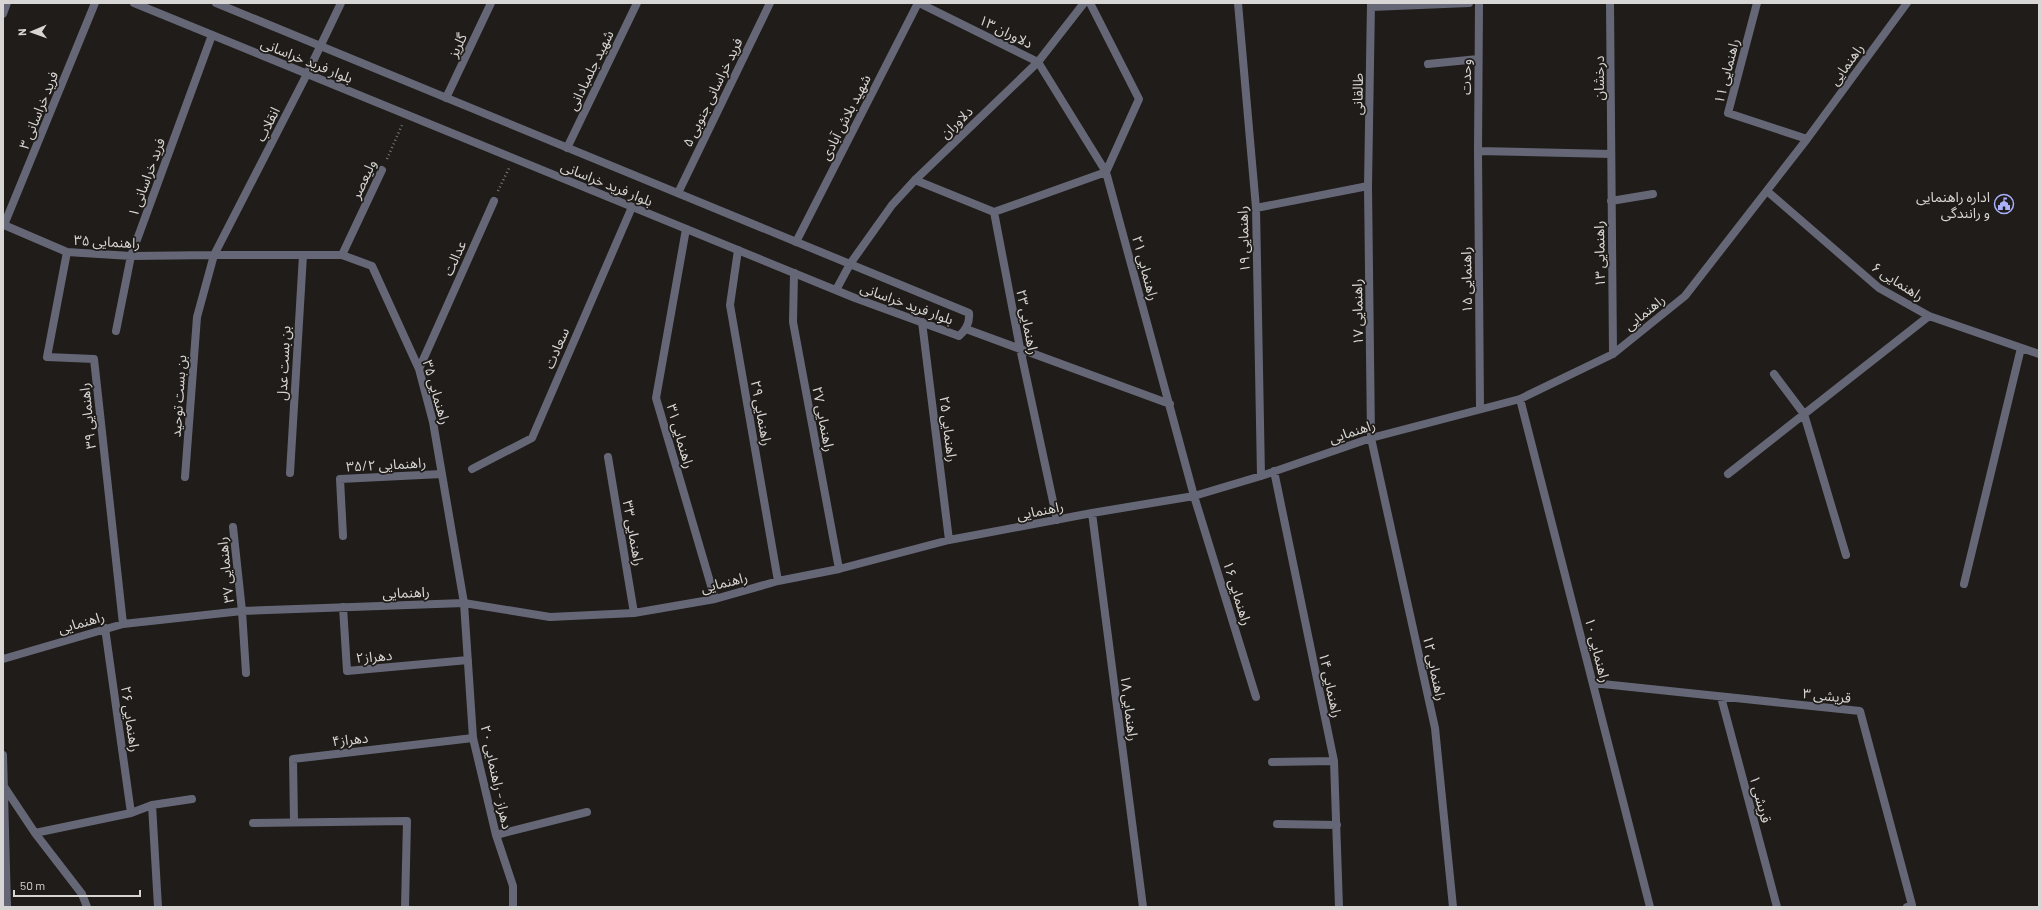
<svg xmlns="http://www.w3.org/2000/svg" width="2042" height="910" font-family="Barlow,'Noto Sans Arabic',sans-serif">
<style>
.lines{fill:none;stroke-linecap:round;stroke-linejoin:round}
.path{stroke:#7b7876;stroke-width:2.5;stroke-dasharray:1 3;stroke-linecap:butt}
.minor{stroke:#656777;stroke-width:8}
.tertiary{stroke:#656777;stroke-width:8}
.labels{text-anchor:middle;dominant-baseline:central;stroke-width:3.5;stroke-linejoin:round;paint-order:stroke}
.street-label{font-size:14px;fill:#d8d6d4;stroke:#1f1c19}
.poi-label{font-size:14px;fill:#d8d6d4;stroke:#1f1c19;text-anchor:end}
</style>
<rect width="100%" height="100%" fill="#1f1c19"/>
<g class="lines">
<path class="path" d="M387,159L402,125
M498,191L509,168"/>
<path class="minor" d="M919,3L1038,62L1106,172L1194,496L1256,697
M1238,3L1256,208L1261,476
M1371,3L1368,186L1371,438L1435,728L1453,907
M1479,3L1478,151L1480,409
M1610,3L1613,354
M1757,3L1728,113L1807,139
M1371,7L1469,3
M3,14L7,3
M1428,64L1478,59
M446,98L491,3
M567,148L637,3
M1478,151L1611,154
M915,180L994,212
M1767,191L1879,288L1929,316L2039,354
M678,193L770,3
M1611,201L1653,194
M1256,208L1368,186
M994,212L1020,348L1057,520
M994,212L1106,172L1139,99L1090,3
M3,225H4L95,3
M4,225L67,252L131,256L214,255L307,74
M686,229L656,398L715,599
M796,242L918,3
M738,250L730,305L778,581
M67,252L47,357L94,359L123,624
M342,255L382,170
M794,273L793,322L839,569
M922,322L949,540
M966,329L1170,404
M116,331L131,256L212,35
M419,369L494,201
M1774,374L1804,414L1846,555
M1520,399L1650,907
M608,457L634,613
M472,469L532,438L632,207
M1274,471L1334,761L1339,907
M290,473L303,255
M1728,474L1929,316
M185,477L197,317L214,255H342L372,266L419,369L433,422L464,603L473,738L496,835L513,886V907
M1092,513L1143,907
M233,527L242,611L246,673
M343,536L340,479L442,474
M1964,584L2021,348
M343,607L347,671L468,660
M105,628L131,813
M3,659L123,624L242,611L464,603L550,617L634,613L715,599L778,581L839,569L949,540L1092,513L1194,496L1261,476L1371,438L1520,399L1613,354L1685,296L1807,139L1907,3
M1593,683L1860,711L1912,905L1907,907
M1721,697L1777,907
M3,755L7,907
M1272,762L1334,761
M5,788L35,833L82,894L87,907
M152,805L158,907
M294,821L293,759L473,738
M253,823L407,821L405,907
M1277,824L1337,825
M35,833L131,813L152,805L192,799
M496,835L587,812"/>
<path class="tertiary" d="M134,3L855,298L959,336C966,330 970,323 969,313L216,3
M307,74L341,3
M836,290L850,264L892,205L915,180L1038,62L1084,3"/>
</g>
<defs>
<symbol id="civic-ring" viewBox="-11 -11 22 22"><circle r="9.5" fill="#1f1c19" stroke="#aab0fb" stroke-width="1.5"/><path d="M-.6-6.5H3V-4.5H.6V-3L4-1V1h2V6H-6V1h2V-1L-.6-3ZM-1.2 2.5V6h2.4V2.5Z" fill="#aab0fb"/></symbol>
</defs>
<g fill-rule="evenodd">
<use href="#civic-ring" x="1993" y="193" width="22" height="22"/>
</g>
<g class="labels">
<g class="street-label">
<text transform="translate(1006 31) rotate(26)">دلاوران ۱۳</text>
<text transform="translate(457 45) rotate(-64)">گلریز</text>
<text transform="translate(307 60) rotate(22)">بلوار فرید خراسانی</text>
<text transform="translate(1846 64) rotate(-54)">راهنمایی</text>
<text transform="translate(590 70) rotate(-64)">شهید جلمبادانی</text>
<text transform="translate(1726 71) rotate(-76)">راهنمایی ۱۱</text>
<text transform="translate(1465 77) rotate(-90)">وحدت</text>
<text transform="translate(1598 78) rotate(-90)">درخشان</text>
<text transform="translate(712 92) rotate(-64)">فرید خراسانی جنوبی ۵</text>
<text transform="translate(1357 94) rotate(-89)">طالقانی</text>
<text transform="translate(38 110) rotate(-68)">فرید خراسانی ۳</text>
<text transform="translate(845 117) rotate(-63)">شهید بلاش آبادی</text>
<text transform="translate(956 122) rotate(-44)">دلاوران</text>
<text transform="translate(267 124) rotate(-63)">انقلاب</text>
<text transform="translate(146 177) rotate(-70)">فرید خراسانی ۱</text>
<text transform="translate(363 179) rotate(-65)">ولیعصر</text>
<text transform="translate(607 183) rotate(22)">بلوار فرید خراسانی</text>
<text transform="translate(1243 239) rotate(-92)">راهنمایی ۱۹</text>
<text transform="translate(107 241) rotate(3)">راهنمایی ۳۵</text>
<text transform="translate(1599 254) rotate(-91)">راهنمایی ۱۳</text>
<text transform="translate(454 258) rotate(-66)">عدالت</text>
<text transform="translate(1146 268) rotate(75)">راهنمایی ۲۱</text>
<text transform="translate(1466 280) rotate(-91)">راهنمایی ۱۵</text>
<text transform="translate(1898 281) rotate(33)">راهنمایی ۶</text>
<text transform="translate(907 303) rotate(20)">بلوار فرید خراسانی</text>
<text transform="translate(1357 312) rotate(-91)">راهنمایی ۱۷</text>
<text transform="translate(1644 312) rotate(-39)">راهنمایی</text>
<text transform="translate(1028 322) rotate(79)">راهنمایی ۲۳</text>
<text transform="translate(556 348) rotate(-67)">سعادت</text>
<text transform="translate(283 363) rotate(-87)">بن بست عدل</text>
<text transform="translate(437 392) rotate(74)">راهنمایی ۳۵</text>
<text transform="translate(178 396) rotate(-86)">بن بست توحید</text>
<text transform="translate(762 413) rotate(80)">راهنمایی ۲۹</text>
<text transform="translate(87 416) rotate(-96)">راهنمایی ۳۹</text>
<text transform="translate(824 419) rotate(79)">راهنمایی ۲۷</text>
<text transform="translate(949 429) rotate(83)">راهنمایی ۲۵</text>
<text transform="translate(1352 431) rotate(-18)">راهنمایی</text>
<text transform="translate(681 436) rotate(74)">راهنمایی ۳۱</text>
<text transform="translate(386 464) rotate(-3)">راهنمایی ۳۵/۲</text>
<text transform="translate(1040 510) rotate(-11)">راهنمایی</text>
<text transform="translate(634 533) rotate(80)">راهنمایی ۳۳</text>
<text transform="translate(225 570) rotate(-96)">راهنمایی ۳۷</text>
<text transform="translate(724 582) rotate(-14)">راهنمایی</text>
<text transform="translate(406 592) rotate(-2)">راهنمایی</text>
<text transform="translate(1238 593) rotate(73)">راهنمایی ۱۶</text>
<text transform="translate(81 622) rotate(-16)">راهنمایی</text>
<text transform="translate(1598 650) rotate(76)">راهنمایی ۱۰</text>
<text transform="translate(374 656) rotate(-5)">دهراز۲</text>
<text transform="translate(1435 668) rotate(78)">راهنمایی ۱۲</text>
<text transform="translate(1331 685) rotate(78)">راهنمایی ۱۴</text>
<text transform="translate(1827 695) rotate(6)">قریشی ۳</text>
<text transform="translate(1130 708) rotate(83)">راهنمایی ۱۸</text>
<text transform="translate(131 719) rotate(82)">راهنمایی ۲۶</text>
<text transform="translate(350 739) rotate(-6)">دهراز۴</text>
<text transform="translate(497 777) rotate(78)">دهراز - راهنمایی ۲۰</text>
<text transform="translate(1761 799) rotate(75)">قریشی ۱</text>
</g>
<g class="poi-label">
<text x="1990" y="196">اداره راهنمایی<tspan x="1990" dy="16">و رانندگی</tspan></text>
</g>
</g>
<rect width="2042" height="910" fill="none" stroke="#d8d6d4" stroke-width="8"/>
<g transform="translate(32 32) rotate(268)" stroke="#1f1c19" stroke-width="3" paint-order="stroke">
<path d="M0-3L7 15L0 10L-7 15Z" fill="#d8d6d4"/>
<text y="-6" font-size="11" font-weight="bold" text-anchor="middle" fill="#d8d6d4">N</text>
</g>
<path d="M14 890v6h126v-6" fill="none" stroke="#d8d6d4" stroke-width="2"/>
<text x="20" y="890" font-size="12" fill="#d8d6d4" stroke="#1f1c19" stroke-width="3" paint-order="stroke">50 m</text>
</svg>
